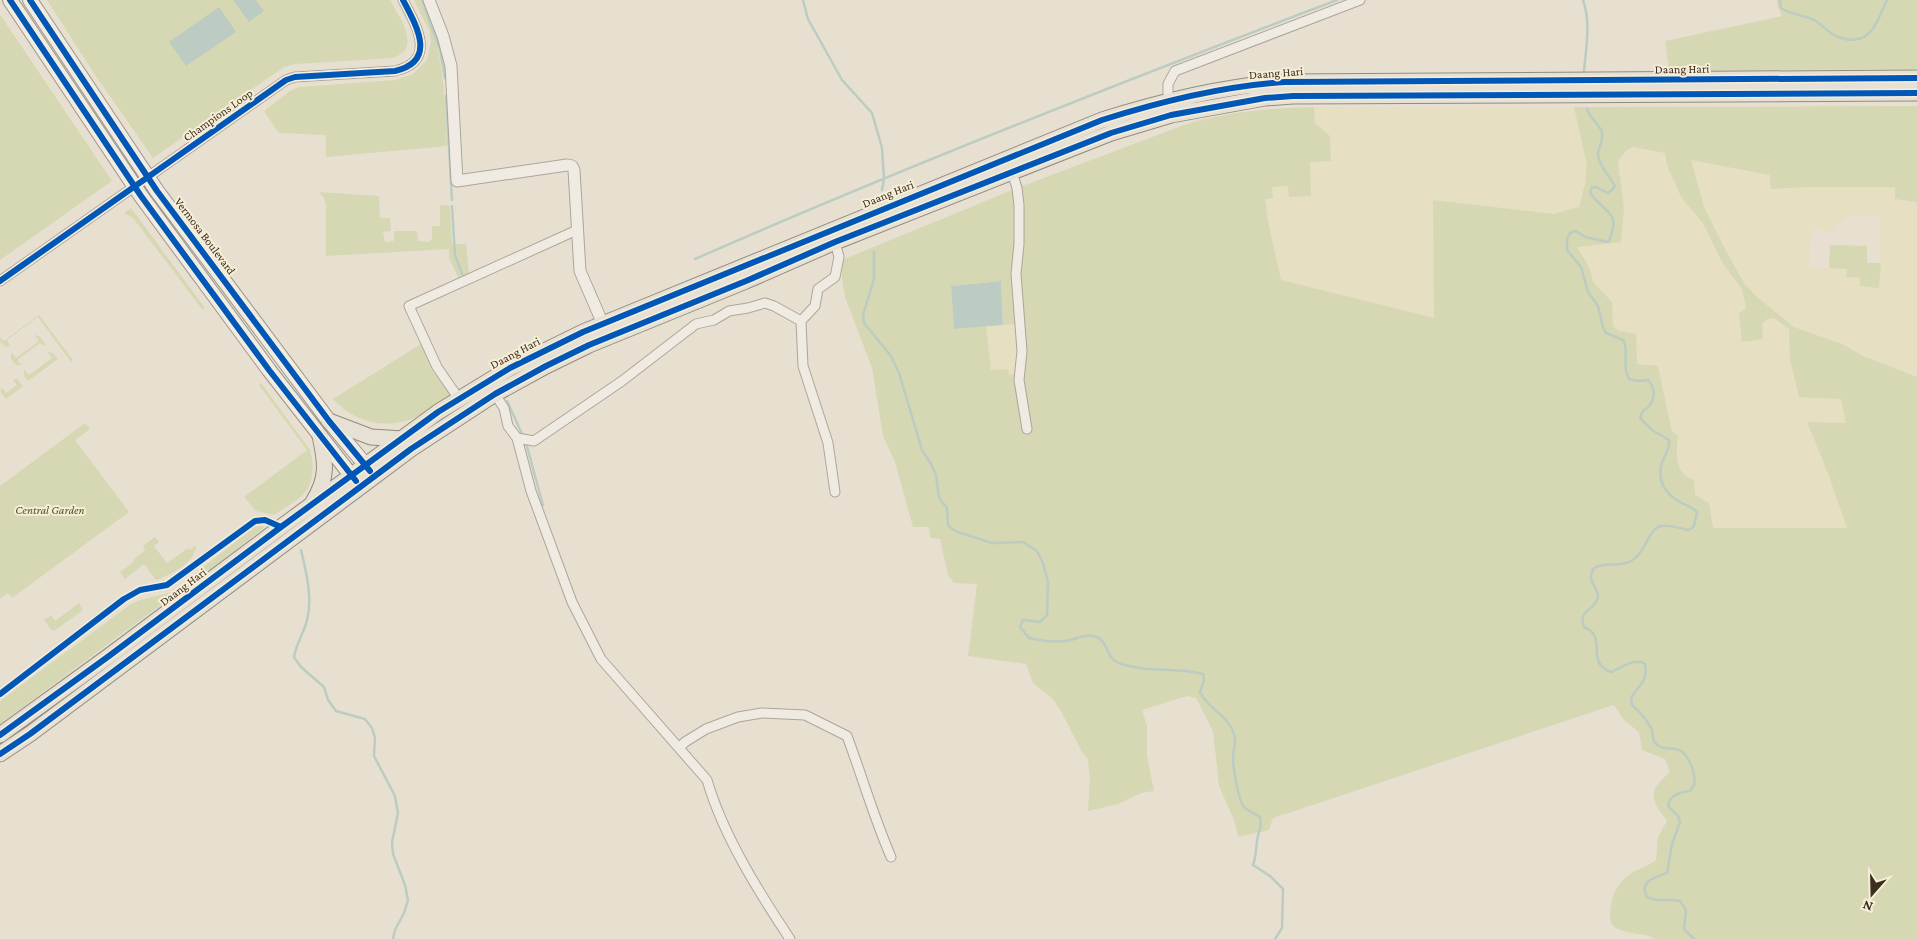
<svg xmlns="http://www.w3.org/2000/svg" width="1917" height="939" font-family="'Crimson Pro',serif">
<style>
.farmland{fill:#e6dfc2;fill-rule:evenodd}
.green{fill:#d6d7b3;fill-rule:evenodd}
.water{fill:#bcccc2}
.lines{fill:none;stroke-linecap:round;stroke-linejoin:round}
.stream{stroke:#bcccc2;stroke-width:2.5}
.minor-casing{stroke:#ada599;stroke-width:11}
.tertiary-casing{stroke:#ada599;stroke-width:13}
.secondary-casing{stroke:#9c958a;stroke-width:16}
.primary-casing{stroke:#928b80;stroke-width:17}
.minor{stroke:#efebe3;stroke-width:9}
.tertiary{stroke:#efebe3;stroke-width:11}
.secondary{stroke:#efebe3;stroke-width:14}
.primary{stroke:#e6e1d4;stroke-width:15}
.cycleway-casing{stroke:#f7eed8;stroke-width:9}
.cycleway{stroke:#0057b8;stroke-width:6}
.labels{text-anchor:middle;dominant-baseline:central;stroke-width:4;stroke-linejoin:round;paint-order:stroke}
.street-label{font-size:12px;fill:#3d2e20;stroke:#f7eed8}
.park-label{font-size:12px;font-style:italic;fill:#4d5a26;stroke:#f7eed8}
</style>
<rect width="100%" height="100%" fill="#e7e0d1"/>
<path class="farmland" d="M1314,107H1574L1587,165L1585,184L1580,207L1553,214L1433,200L1434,318L1281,280L1269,226L1265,199L1272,187L1288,185L1289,197L1311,196L1310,162L1328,133L1315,123Z
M1633,147L1666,153L1667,165L1681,197L1703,223L1713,244L1742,289L1746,309L1762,330V325L1766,320L1774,318L1789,329L1790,338L1841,398L1846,423H1807L1829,476L1848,528H1712V523L1695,495L1694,480L1685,477L1680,470L1676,454L1678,436L1672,432L1658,367L1637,364L1636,354L1619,331L1613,326L1612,302L1593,282L1590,269L1576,246L1621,242L1624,209L1618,161Z
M1690,160L1771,175V189L1805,187H1895V199L1917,202V377L1863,356L1844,345L1794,327L1757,297L1744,283L1727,253L1704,207ZM1846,216H1881L1879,288L1847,269L1809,267L1811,230L1832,231L1838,223Z
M1018,324L1019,375H1009L1008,369L991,370L986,326Z"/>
<path class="green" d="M47,0H390C397,14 415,36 404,52L394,58L295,64L284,67L153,158L93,72Z
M414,0H420C444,47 445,94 447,146L326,157V135L279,133L265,113V110L290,91L299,87L395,80L413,74L427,60L431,42L429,30Z
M1777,0H1917V69L1669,71L1665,41L1782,16L1777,5Z
M0,16H1L112,181L0,260Z
M1917,106V202L1895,199V187H1805L1771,189L1770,175L1691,160L1704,207L1727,253L1744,283L1757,297L1794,327L1844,345L1863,356L1917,377V939H1655C1644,932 1629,935 1618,929C1611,926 1610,920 1610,913C1611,896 1617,882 1632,873C1640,868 1648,866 1656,860L1658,837L1667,821C1650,797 1647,793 1670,772L1665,759L1642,750L1639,732L1624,720L1614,705L1273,818L1269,830L1238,837L1234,820L1219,786L1213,731L1196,698L1187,696L1142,710L1147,726V755L1154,791L1141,793L1118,804L1088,811L1090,778L1088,759L1082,752L1062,713L1053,699L1033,683L1026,664L968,656L977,584L954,583L948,575L940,539L930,538L929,527H913L895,462L883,436L872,368L845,297L842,278V260L1017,188L1184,125C1226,112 1270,108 1314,107L1315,123L1330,136L1331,161L1310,162L1311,196L1289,197L1288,186L1272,187L1273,198L1265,199L1269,226L1281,280L1434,318L1433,200L1553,214L1579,207L1585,184L1587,165L1574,107ZM1633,147L1665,153L1667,165L1681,197L1703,223L1722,262L1742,289L1746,308L1739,313L1742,342L1763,339L1762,325L1766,320L1774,318L1789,329L1790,359L1799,397L1841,399L1846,423L1807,422L1829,476L1847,528H1713L1709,503L1695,495L1694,480C1674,473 1676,454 1678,436L1672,432L1658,366L1637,364L1636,334L1619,331L1613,326L1612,302L1593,282L1590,269L1577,247L1621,242L1624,209L1618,161L1626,151ZM1001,281L1003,325L1017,324L1019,374L1009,375L1008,369L991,370L986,326L954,329L951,286Z
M319,192L379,196L380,218H390L391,231L383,232L385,242L394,241V231H417L418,241L429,242L432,239V226H440V205L450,206L452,244H466L469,274L459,279L449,258V249L326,256V205L324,198Z
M131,208L205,308L202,309L133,218L124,213Z
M1830,245L1867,246V263H1881L1879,288L1860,286V278L1846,277L1847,269L1829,268Z
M39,315L73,360L71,362L38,317L7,340L10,346L5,347L0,341V337L4,341Z
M36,335L39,336L45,343V346L40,343L17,360L21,365H16L11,359V355L12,353L16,358L39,341L35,336Z
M421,344L433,372L448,390L450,395C438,402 426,412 414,418C384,430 354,422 333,399Z
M49,352L53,353L58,359L28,381L24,376V371L25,370L29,375L52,358L48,353Z
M14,379H17L23,386L6,399L1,393V389L2,388L6,393L17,385L13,380Z
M261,383L310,450C314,462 314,481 306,491C298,501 284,508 274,515L256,511L244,497L307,450L259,385Z
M85,423L90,429L75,440L129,512L12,598L8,593L0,599V486Z
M260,526L265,527L210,570L197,572L255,527Z
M155,537L159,542L154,546L167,563L188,548L190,550L196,545C196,562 171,575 156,580L144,564L125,579L120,572L134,562L133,560L145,550L143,546Z
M181,590L0,724V701L131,604L140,600Z
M79,603L83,610L54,631L51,630L44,620L51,615L55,621Z"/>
<path class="water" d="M233,0H256L264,11L249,22Z
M219,7L236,32L186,66L169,42Z
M1001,281L1003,325L954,329L951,286Z"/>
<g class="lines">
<path class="stream" d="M422,0L440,50L445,78
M803,0L808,19L842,80L872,113L882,148L884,179L882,190
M1583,0C1591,22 1586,49 1584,71
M1780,0L1781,8C1791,15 1804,15 1814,20C1822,24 1827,32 1836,36C1870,50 1876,23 1887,0
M446,96L452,200
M1587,109C1590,118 1599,124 1602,132C1604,141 1598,147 1598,155C1599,166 1610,177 1615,186L1612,190L1608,193L1596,187H1592L1590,192C1598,208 1619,211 1612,231C1611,236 1611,238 1608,242L1585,237L1576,231L1570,233L1567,239V250L1581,267L1588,292L1598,306L1603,327L1606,333L1623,340C1630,352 1621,364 1629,379L1638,381L1648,380C1657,390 1655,404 1643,411L1640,418L1652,430L1669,440C1670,451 1663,456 1661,466C1658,483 1666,494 1680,502C1686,506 1691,506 1697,512L1694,526L1689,530C1681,529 1668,524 1661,526C1648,529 1645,554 1631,561C1619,568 1603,561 1593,569C1592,572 1591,574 1591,577C1591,585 1601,591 1597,600C1592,612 1578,610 1584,627C1609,637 1584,662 1611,672C1622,668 1634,657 1645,664C1648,682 1639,684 1631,698L1632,705C1640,712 1647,720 1652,730C1653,733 1652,738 1654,741C1659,751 1671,747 1679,750C1689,754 1696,774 1694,785C1693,786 1691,790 1690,791C1679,793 1670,794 1668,806L1678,816L1680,822L1672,844L1667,873C1654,878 1639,881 1647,897C1658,903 1668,898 1680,901L1686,910L1684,929L1694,939
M452,206L455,255L462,274
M874,252V279L863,315L864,323L891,356L899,373L922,450L931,464L936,475L939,498L947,508L948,525L955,531L992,543L1023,542L1037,551L1043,563L1048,582L1047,615L1040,622L1023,620L1020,627L1029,638C1042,641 1057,643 1071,640C1078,638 1086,634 1094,636C1109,640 1105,658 1119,663C1146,673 1176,667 1203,674L1204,680L1200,692C1207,708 1228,715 1234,734C1237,741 1233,750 1233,757C1233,766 1238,800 1244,807C1248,811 1255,814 1260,817C1263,827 1258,831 1257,841C1256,850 1256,857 1253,865L1270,876L1283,889L1282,928L1275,939
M695,259C907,166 1121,82 1337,0
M507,401L523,436
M526,443L543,505
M301,550C306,571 313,598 307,620C304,633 296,644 294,657L301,667L324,687L328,700L336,711L365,719L372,728L375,738L374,756L395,796L398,813L392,842L393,854L405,885L408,900L404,913L395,930L393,939"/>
<defs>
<path id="minor" d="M1168,100V84L1175,71L1360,0
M1012,172L1017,188L1019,205V244L1016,274L1022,351L1019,380L1027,429
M0,281L286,80L295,77L395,71C438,61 416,25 403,0
M801,321L815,306L818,289L835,277L839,257L835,242
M492,390L504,408L508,426L517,438L531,491L572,602L601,659L707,780C723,835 758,891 790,939
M459,399L437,367L409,306L577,230
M517,438L534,441L622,381L696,324L714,320L729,311L748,308L765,303L774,306L801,321L803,366L828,443L835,492
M679,748L685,742L706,729L738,717L762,713L805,715L847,736C862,776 874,818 891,857"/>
<path id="tertiary" d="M429,0L443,36L451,66L457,181L567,165L572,166L574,170L580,271L606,331"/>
<path id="secondary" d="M10,0L141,196L269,370L357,483
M30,0L157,191L329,421L373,474"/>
<path id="primary" d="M329,421L371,437L403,439
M313,502C328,478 326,463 320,436
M0,735L109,656L281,527L438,412L510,368L583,332L1102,120C1162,101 1222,86 1285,82L1917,78
M0,754L30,734L411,449L495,394L546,366L589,345L746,281L835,242L1111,133L1171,115L1265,98L1293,96L1917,93"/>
</defs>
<use href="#minor" class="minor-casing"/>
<use href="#tertiary" class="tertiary-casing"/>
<use href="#secondary" class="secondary-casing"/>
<use href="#primary" class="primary-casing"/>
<use href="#minor" class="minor"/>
<use href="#tertiary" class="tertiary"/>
<use href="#secondary" class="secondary"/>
<use href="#primary" class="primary"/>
<defs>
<path id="cycleway" d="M10,0L141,196L269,370L356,481
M30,0L157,191L329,421L370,471
M0,281L286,80L295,77L395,71C438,61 416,25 403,0
M0,694L124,599L140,590L167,585L255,521L265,520L281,527
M0,735L109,656L281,527L438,412L510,368L583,332L1102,120C1162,101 1222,86 1285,82L1917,78
M0,754L30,734L411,449L495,394L546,366L589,345L746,281L835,242L1111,133L1171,115L1265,98L1293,96L1917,93"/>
</defs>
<use href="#cycleway" class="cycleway-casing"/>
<use href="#cycleway" class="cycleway"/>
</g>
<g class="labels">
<g class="street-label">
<text transform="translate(1682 69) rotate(-1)">Daang Hari</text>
<text transform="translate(1276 73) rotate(-4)">Daang Hari</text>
<text transform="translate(218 115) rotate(-35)">Champions Loop</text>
<text transform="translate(888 194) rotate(-22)">Daang Hari</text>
<text transform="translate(205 236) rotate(53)">Vermosa Boulevard</text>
<text transform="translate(515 353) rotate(-28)">Daang Hari</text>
<text transform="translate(183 587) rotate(-37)">Daang Hari</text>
</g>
<g class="park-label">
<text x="50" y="510">Central Garden</text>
</g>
</g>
<g transform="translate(1872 894) rotate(200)" stroke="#f7eed8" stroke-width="4" paint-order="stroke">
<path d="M0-4L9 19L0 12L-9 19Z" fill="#3d2e20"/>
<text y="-8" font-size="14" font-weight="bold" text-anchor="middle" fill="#3d2e20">N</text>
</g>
</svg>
